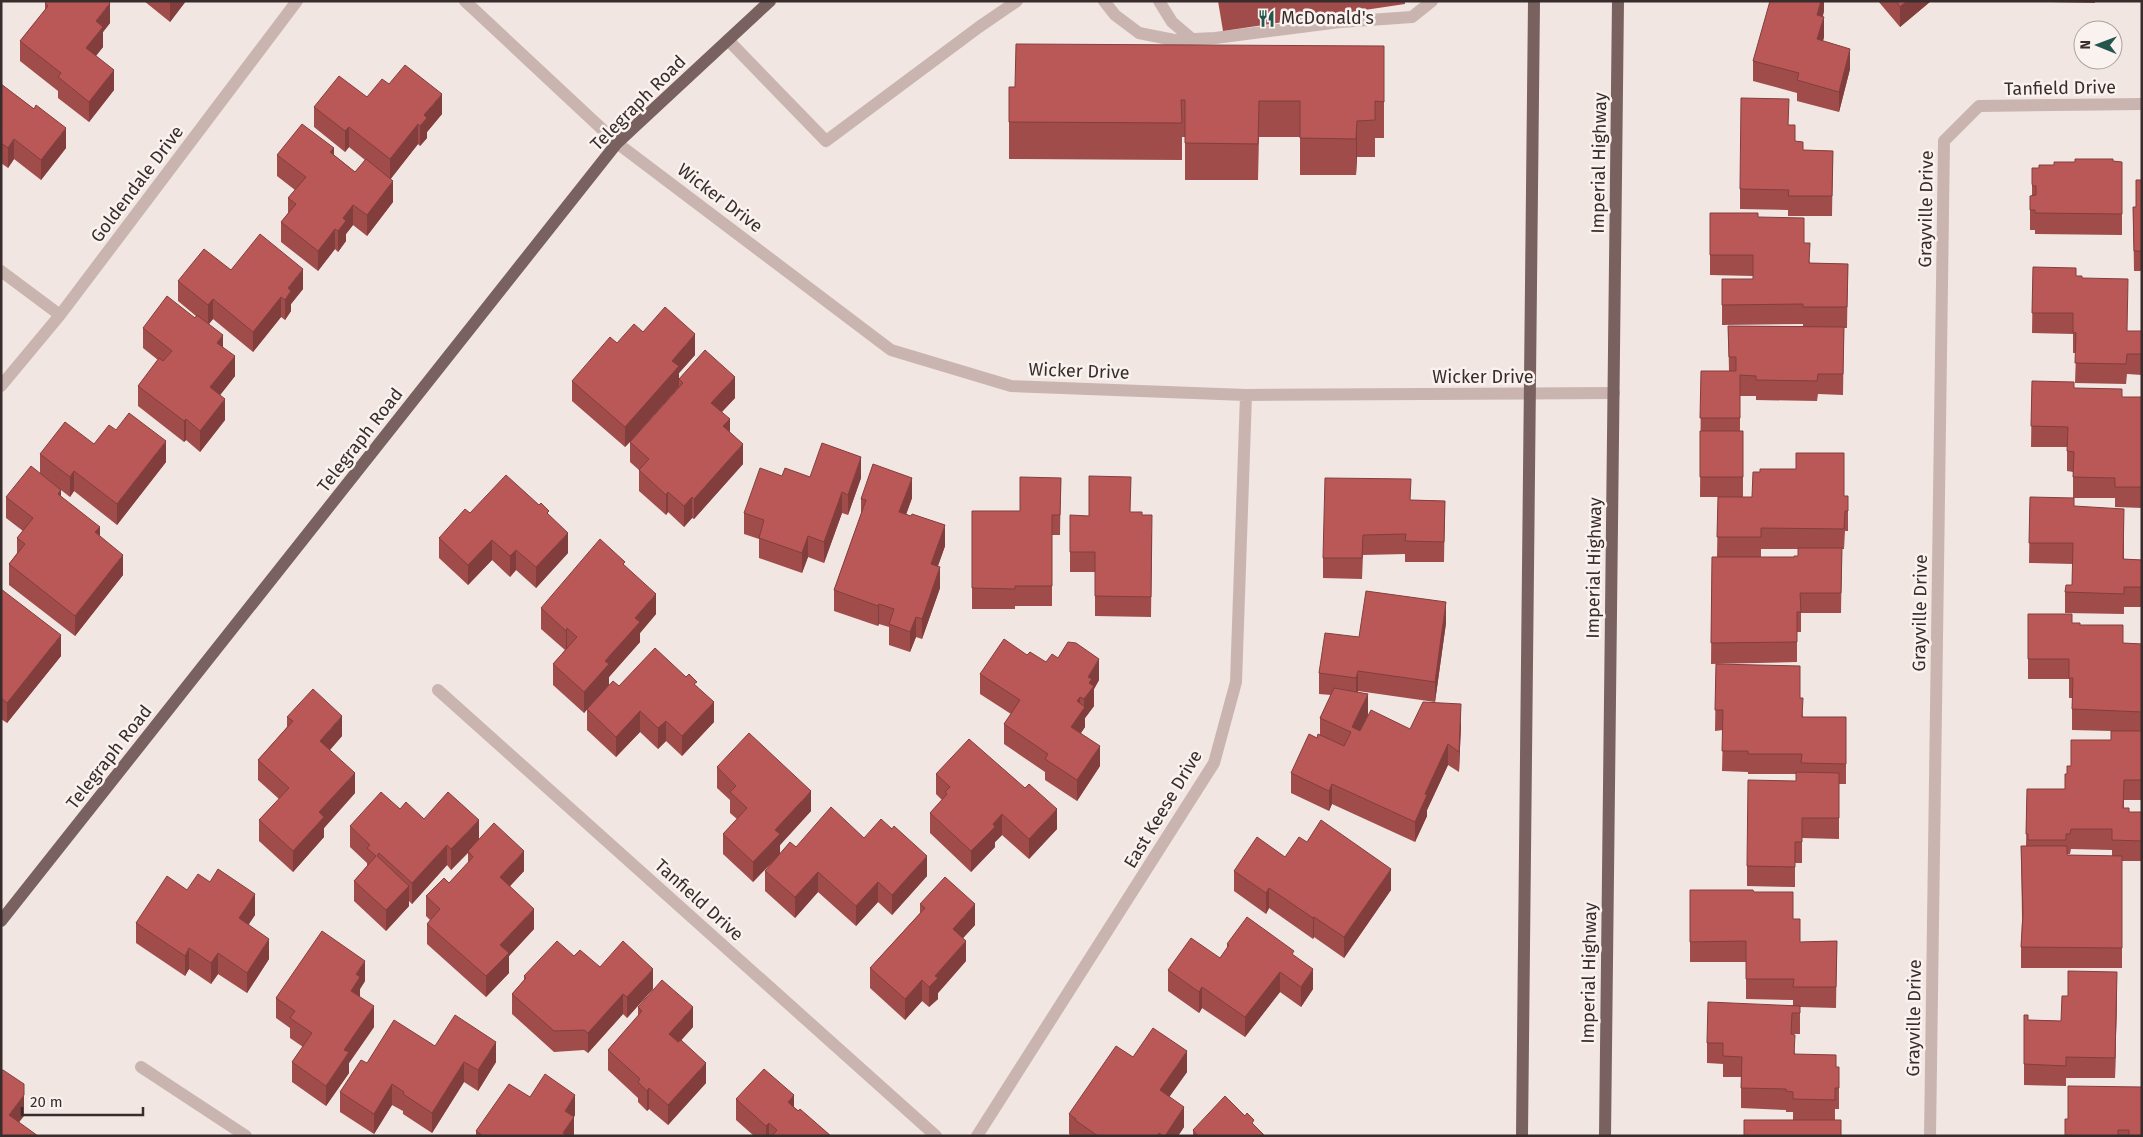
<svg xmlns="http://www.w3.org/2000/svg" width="2143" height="1137" font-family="'Fira Sans',sans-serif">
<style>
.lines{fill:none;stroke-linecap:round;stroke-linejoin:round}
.minor{stroke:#c9b4af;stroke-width:12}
.major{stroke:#78615f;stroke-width:12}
.wall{fill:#a04c4b;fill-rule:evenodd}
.shaded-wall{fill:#823e3d}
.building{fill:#ba5857;stroke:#823e3d}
.labels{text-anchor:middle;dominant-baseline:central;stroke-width:5;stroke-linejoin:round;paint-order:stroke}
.poi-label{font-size:18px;fill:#382d2c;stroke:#f9f2ee;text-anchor:start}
.street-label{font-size:18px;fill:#382d2c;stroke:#f9f2ee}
</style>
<rect width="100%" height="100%" fill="#f1e6e2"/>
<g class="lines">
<path class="minor" d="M465,1L617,143L891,350L1011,386L1246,395L1614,393
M1104,1L1115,15L1139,33L1174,40L1215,38L1340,22L1412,17L1432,1
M1159,1L1172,22L1192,39
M728,40L826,141L979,27L1017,1
M1,271L60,315
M1,386L60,315L297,1
M438,690L936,1136
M141,1067L246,1136
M977,1136L1214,763L1236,682L1246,395
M1930,1136L1944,141L1979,106L2142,104"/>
<path class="major" d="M1,921L617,143L770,1
M1522,1136L1534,1
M1605,1136L1618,1"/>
</g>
<path class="wall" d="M144,1H186L170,22Z
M1218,1H1405V4L1223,31Z
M1824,1V11L1823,16L1824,37L1823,41L1850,69L1839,112L1797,101V93L1753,81V61Z
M1878,1H1931L1900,27Z
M2050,1H2095V3L2050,2Z
M45,3L110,23L103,32V47L96,56L114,90L89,122L58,98V91L20,61V41L45,10Z
M1384,46V138H1375V157H1357L1356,175H1300V137H1259L1258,180H1185V137H1182V160L1009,159V87H1015Z
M1,84L34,109L66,148L41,180L14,159L8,168L1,163Z
M389,84L442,114L427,132V138L420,146L418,144L390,179L393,202L367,236L353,225L346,234V241L338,252L335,249L318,271L281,242V222L288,213V198L295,190L277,176V155H334L355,172L365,160L349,147L345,152L314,127V107L367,97Z
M1789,125L1795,141L1803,150L1833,151L1832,216H1788V210L1740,209V189Z
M2075,162H2122V235L2035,234V230H2030V196H2032V168H2039Z
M2142,180V271H2134L2133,207H2136Z
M1710,213L1758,217L1804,243L1810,263L1848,264L1847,328H1844L1843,395L1818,394L1817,401L1756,400V396H1740V431H1743V497H1752L1760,472L1796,469V453L1844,496H1848V531H1845L1844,549H1842L1841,613H1801V632H1797V662L1711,664L1712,557H1794L1798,556V549H1761V557H1717L1718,497H1700L1701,371H1729L1728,326H1803V324L1722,325V279H1753V276L1710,275Z
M2033,267L2076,276L2082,278L2127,331H2142V375L2127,374L2126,384L2075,383L2076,353H2073V334L2032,333Z
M231,270L303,289L291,304V311L285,320L281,317L253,352L213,319L209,324L223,347L235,376L220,395L225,420L200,452L186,440L184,442L138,406V386L158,360L143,348V328L195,318L196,316L178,301V281Z
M643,332L695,355L679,373V387L634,437L679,388V379L735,398L722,412L743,464L694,519L692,518L684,527L668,512L666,515L639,491V470L630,462V442L625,447L572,401V381L617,343Z
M2032,381L2122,397H2142V508L2115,507V498H2073V472L2067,471V447H2031Z
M116,430L166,462L117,525L74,491L70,497L61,490V497L100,536L123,575L75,636L9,585V564L17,553V538L23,531L6,518V497L40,473V454L94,444Z
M782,476L861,478L848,515L842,513L824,563L808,557L802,573L759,558V539L744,534V513Z
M1061,478L1060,535H1052V606H1015V609H972V511H1020Z
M2030,497L2074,506L2124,529V559L2142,560V607H2124V614L2065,613V592L2072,585L2073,564L2029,563Z
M912,498L906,515L945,546L938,566L940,588L922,639L916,637L910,652L889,645V627L879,624L878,626L834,611V590L861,514V499Z
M1411,500L1445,501L1444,562H1405V554L1363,555L1362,579L1323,578V558Z
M1131,512L1142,515L1152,535L1151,617L1095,616V572H1070V552L1089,516Z
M470,513L549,515L568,553L536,588L516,570L510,577L492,560L468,585L439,558V538Z
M625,566L656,614L640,633V642L609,677V685L590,706L619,686H697L714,722L682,756L666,741L658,749L640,732L616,757L587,730V709L584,713L553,685V664L565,650L541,629V608Z
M1,589L61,656L7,723L1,719Z
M2028,614L2080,625L2123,643L2142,644V800H2124V808L2129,812H2142V861H2122V968H2021V947L2022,920L2021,846H2026L2027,789H2065L2067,774L2071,766L2111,740V731L2072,730V698H2069V679H2028ZM2071,849L2112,850V856L2067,855V854H2070Z
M1446,623L1435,702L1358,691L1357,692L1368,715L1360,731L1410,729L1461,724L1459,772L1448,765L1427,810V816L1415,842L1332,804L1329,811L1291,793V773L1317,738L1320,735V718L1331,695L1319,694V673L1359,637Z
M1027,655L1099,680L1094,689V706L1085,718V727L1081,733L1100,766L1077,801L1045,780V772L1004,744V724L1011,714L980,694V674Z
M1716,664L1800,698L1803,717H1846V784H1839V839L1802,838V863H1795V887L1747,886V866L1796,781V774H1748V772L1722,771L1723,730L1715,731Z
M287,717L342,736L330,750L355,793L324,828V837L293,872L259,841V820L279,799L258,780V760L287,727Z
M717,767L811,811L780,845V854L796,847L864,838L927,876L892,915L878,902L856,926L818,892L795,918L765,891V871L775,859L753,882L723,854V834L737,819L730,813V800L717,788Z
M936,774L1057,829L1029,859L1002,835L995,842V847L971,872L930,833V813L942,800L936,794Z
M400,809L424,819L479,839L524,871L510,886L534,929L509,956V973L486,997L427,944V924L430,920L426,916V896L449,883L468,863V853L451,870L447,865L412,904L409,901V906L386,931L354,901V881L367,866V863L350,847V826Z
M1307,842L1391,890L1344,958L1314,937L1313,939L1269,908L1266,914L1234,891V871L1285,857Z
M187,890L255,915L249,924L269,959L247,993L218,974L211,984L189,969L185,976L136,943V923Z
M1690,890L1754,892L1793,919L1800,942L1837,941L1836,1008L1800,1007V1034H1792V1035L1795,1054L1836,1067H1839V1109H1835V1120L1841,1136L1793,1120V1112H1786V1110L1741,1108V1077H1723V1064L1707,1063V1043L1793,1005V1000L1746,999V962H1690Z
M920,904L975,925L963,938L966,961L938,993V999L929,1007L922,1001L905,1020L870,988V968L920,913Z
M1227,944L1294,956L1313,989L1301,1007L1280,992L1245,1037L1202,1008L1199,1013L1168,991V970L1220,958L1227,948Z
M574,956L653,989L627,1018L623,1014L588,1053L584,1050L554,1052L512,1014V994L524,980V976Z
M365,981L360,989V997L374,1027L349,1063V1073L326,1106L292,1082V1062L303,1047L290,1038V1028L276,1018V998Z
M2117,992L2115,1078H2066V1086L2024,1085V1015L2028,1020L2061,1021L2068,996Z
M638,1007L693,1027L681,1040L706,1083L668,1125L649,1109L647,1111L638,1102V1098L608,1070V1050L638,1016Z
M435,1046L496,1062L478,1091L464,1082L432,1133L403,1114V1111L392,1105L374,1134L340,1112V1092L367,1063Z
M1133,1057L1187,1072L1169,1097L1184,1127L1178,1136H1072L1069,1134V1114Z
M2142,1087V1136H2065L2068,1119Z
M530,1097L575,1115L574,1117V1136H476V1131Z
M736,1099L794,1107L831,1136H754L736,1120Z
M1254,1126L1265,1136H1193V1130Z"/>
<path class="shaded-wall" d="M170,1H186L170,22Z
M1821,1H1824V11L1817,35V15Z
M1907,1H1931L1900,27V7Z
M110,3V23L103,32V47L86,68V48L96,21Z
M1824,17V37L1817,60V39Z
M1850,49V69L1839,112V92Z
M114,70V90L89,122V102Z
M442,94V114L427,132V138L420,146V126L424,115Z
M1357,121V157L1356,175V139Z
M418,124V144L390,180V159Z
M349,127V147L345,152V131Z
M66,128V148L41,180V160Z
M14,139V159L8,168V148Z
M334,148V168L330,152Z
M393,181V202L367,236V215Z
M353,205V225L346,234V241L338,252V231L343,218Z
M335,229V249L318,271V251Z
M303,269V289L291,304V311L285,320V300L288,288Z
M281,297V317L253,352V332Z
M213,299V319L208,325V305Z
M695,334V355L679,373V387L625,447V427L672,361Z
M223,335V355L217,343Z
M235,356V376L210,408V387Z
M735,377V398L711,423V403Z
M225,399V420L200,452V431Z
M186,419V440L184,442V421Z
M730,419V440L723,426Z
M166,441V462L117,525V504Z
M743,444V464L694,519V499Z
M861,457V478L848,515V495Z
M74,471V491L70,497V477Z
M912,478V498L899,533V512Z
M61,490V510L58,494Z
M668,492V512L666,515V495Z
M842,492V513L824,563V542Z
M692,497V518L684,527V506Z
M2124,509V529L2123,580V559Z
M945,525V546L931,585V564Z
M100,527V547L95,532Z
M568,533V553L536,588V567Z
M808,536V557L802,573V553Z
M492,540V560L468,585V565Z
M516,550V570L510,577V556Z
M123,555V575L75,636V616Z
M940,567V588L922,639V619Z
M656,594V614L640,633V642L609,677V685L584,713V692L635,618Z
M1446,602V623L1435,702V682Z
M879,604V624L878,626V606Z
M916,617V637L910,652V632Z
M567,628V649L566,651V631Z
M61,635V656L7,723V703Z
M1099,659V680L1094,689V706L1085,718V727L1071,747V727L1077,701L1080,697V714L1084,708V699L1088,677Z
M1358,671V691L1356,699V678Z
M1368,694V715L1352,747V727Z
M714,702V722L682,756V736Z
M1461,704V724L1459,772V752Z
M640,711V732L616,757V737Z
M342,716V736L320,761V741Z
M666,721V741L658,749V728Z
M1448,744V765L1427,810V816L1415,842V822L1425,794Z
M1100,746V766L1077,801V780Z
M355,773V793L324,828V837L293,872V851L319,812Z
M1332,784V804L1329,811V791Z
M811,791V811L780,845V854L753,882V862L775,830Z
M1057,809V829L1029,859V839Z
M1002,814V835L995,842V847L971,872V851L993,824Z
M479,820V841L451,870V849Z
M447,845V865L412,904V883Z
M524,851V871L500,897V877Z
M927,856V876L892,915V895Z
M1391,869V890L1344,958V937Z
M818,872V892L795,918V897Z
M878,882V902L856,926V906Z
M409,886V906L386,931V910Z
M1269,888V908L1266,914V893Z
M255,894V915L239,938V918Z
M975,904V925L953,949V929Z
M534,909V929L509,956V973L486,997V976L500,945Z
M1314,917V937L1313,939V918Z
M269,939V959L247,993V973Z
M966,941V961L938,993V999L929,1007V987L935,976Z
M189,948V969L185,976V956Z
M218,953V974L211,984V963Z
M365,961V981L360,989V997L351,991L356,974Z
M653,969V989L627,1018V997Z
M1313,969V989L1301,1007V987Z
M1280,972V992L1245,1037V1017Z
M2117,972V992L2115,1078V1058Z
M922,980V1001L905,1020V999Z
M1202,987V1008L1199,1013V992Z
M623,994V1014L588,1053V1033Z
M374,1006V1027L349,1063V1073L326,1106V1086L344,1050Z
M693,1007V1027L669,1054V1034Z
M496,1042V1062L478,1091V1070Z
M1187,1051V1072L1160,1110V1090Z
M464,1062V1082L432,1133V1113Z
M706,1063V1083L668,1125V1105Z
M392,1084V1105L374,1134V1114Z
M649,1088V1109L647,1111V1091Z
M24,1095V1116L9,1135V1115Z
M575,1095V1115L570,1123L574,1117V1136H563L565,1111Z
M794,1095V1116L788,1102Z
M1184,1107V1127L1178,1136H1165Z
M769,1123V1136H766V1126Z"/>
<path class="building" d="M47,1H108L110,3L96,21L103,27L86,48L114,70L89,102L58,77L61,73L20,41L48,6L45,3Z
M1770,1H1821L1817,15L1824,17L1817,39L1850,49L1839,92L1797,80L1799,73L1753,61Z
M1896,1H1907L1900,7Z
M1016,44L1384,46V102L1375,101V120L1357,121L1356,139L1300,138V101H1259L1258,144L1185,143V100H1181L1182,123L1009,122V87H1015Z
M405,65L442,94L424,115L427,118L420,126L418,124L390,159L349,127L345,131L314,107L339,76L367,97L382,79L389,84Z
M1,84L34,109L36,105L66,128L41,160L14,139L8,148L1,143Z
M1741,98L1789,99L1788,125H1795V141L1803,142V150L1833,151L1832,196H1788L1789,190L1740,189Z
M302,124L334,148L330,152L355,172L366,159L393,181L367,215L353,205L343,218L346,221L338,231L335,229L318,251L281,222L296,204L288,198L306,177L277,155Z
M2075,159H2113V161L2122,162V214L2035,213V210H2030V196L2036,195V186H2033L2032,184V168H2039V165H2054V162H2075Z
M2136,180H2142V251H2134L2133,207H2136Z
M1710,213H1758V217L1804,218V243H1810L1809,263L1848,264L1847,307H1803V304L1722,305V279H1753V255H1710Z
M260,234L303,269L288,288L291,291L285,300L281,297L253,332L213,299L208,305L178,281L204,249L231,270Z
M2033,267L2076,268V276H2082V278L2128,279L2127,331H2142V354H2127L2126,364L2075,363L2076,333L2073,332V313H2032Z
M167,296L195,318L197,315L223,335L217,343L235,356L210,387L225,399L200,431L186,419L184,421L138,386L159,358L163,361L172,351L143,328Z
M665,307L695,334L672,361L679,366L625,427L572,381L610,337L617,343L634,324L643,332Z
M1728,326L1844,327L1843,374H1818L1817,381L1756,380V376L1740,375V418H1700L1701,371H1736V357H1729Z
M705,350L735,377L711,403L730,419L723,426L743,444L694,499L692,497L684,506L668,492L666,495L639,470L649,459L630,442L683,383L679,379Z
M2032,381L2074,382V388L2122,389V397H2142V487H2115V478L2073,477L2074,452L2067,451L2068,427L2031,426Z
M129,413L166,441L117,504L74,471L70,477L40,454L65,422L94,444L109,425L116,430Z
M1700,431H1743V477H1700Z
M822,443L861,457L848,495L842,492L824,542L808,536L802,553L759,538L764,520L744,513L760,468L782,476L785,468L810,477Z
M1796,453H1844V496H1848V511H1845L1844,529L1761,528V537H1717L1718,497H1752L1753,472H1760V469H1796Z
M873,464L912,478L899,512L911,516L912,514L945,525L931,564L940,567L922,619L916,617L910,632L889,624L894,609L879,604L878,606L834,590L866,500L861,499Z
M31,466L61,490L58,494L100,527L95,532L123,555L75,616L9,564L25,544L17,538L33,518L6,497Z
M506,475L539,505L541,503L549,511L547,513L568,533L536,567L516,550L510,556L492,540L468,565L439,538L465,509L470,513Z
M1089,476L1131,477L1130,512H1142V515H1152L1151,597L1095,596V552H1070V515L1089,516Z
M1020,477L1061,478L1060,515H1052V586H1015V589L972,588V511H1020Z
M1325,478L1411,479L1410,500L1445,501L1444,542L1405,541L1406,534L1363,535L1362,558H1323Z
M2030,497L2074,498V506L2124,509L2123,559L2142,560V587H2124V594L2065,592L2066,585H2072L2073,543H2029Z
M600,539L625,562L623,564L656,594L635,618L640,622L605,661L609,664L584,692L553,664L577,637L567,628L566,631L541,608Z
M1798,548H1842L1841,593H1800L1801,612H1797V642L1711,643L1712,557H1794V556H1798Z
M1,589L61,635L7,703L1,698Z
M1366,591L1446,602L1435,682L1358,671L1356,678L1319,673L1325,633L1359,637Z
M2028,614H2072V623H2080V625H2123V643L2142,644V712L2072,709L2073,678H2069V659H2028Z
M1004,639L1027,655L1030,652L1046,662L1052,654L1058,658L1068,642L1076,643L1099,659L1088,677L1092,679L1089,683L1094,686L1084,699L1080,697L1077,701L1085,707L1071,727L1100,746L1077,780L1045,759L1048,754L1004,724L1020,700L980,674Z
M655,648L686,677L689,674L697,682L694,684L714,702L682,736L666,721L658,728L640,711L616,737L587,709L613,681L619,686Z
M1716,664L1800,666V698H1803L1802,717H1846V764L1801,763L1802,754H1748V751H1722L1723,710H1715Z
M1334,688L1368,694L1352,727L1360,731L1371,710L1410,729L1423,702L1461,704L1459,752L1448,744L1425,794L1427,795L1415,822L1332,784L1329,791L1291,773L1309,734L1317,738L1318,734L1344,746L1351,732L1320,718Z
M313,689L342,716L320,741L355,773L319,812L324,817L293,851L259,820L289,788L258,760L293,721L287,717Z
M2111,731H2142V780H2124L2123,808H2129V812H2142V841L2112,840V829H2071L2070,834H2066V840H2028V834H2026L2027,789H2065V774H2067V766H2071V740H2111Z
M749,733L811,791L775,830L780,834L753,862L723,834L747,808L730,792L736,786L717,767Z
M969,739L1025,788L1029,784L1057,809L1029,839L1002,814L993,824L995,827L971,851L930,813L947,794L945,792L950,787L936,774Z
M1796,772L1839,773V818H1802V842H1795V867L1747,866L1748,780L1796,781Z
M381,792L400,809L406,802L424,819L448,792L479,820L451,849L447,845L412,883L379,853L377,856L409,886L386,910L354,881L376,856L367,848L370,845L350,826Z
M831,807L864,838L881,819L892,829L894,826L927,856L892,895L878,882L856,906L818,872L795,897L765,871L790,842L796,847Z
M1321,820L1391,869L1344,937L1314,917L1313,918L1269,888L1266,893L1234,871L1257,837L1285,857L1299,837L1307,842Z
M494,823L524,851L500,877L534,909L500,945L509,953L486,976L427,924L440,909L426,896L444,878L449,883L473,857L468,851Z
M2021,846H2067V855L2122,856V948L2021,947L2023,914Z
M218,869L255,894L239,918L269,939L247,973L218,953L211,963L189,948L185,956L136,923L167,876L187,890L198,874L210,882Z
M945,877L975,904L953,929L966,941L935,976L938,978L929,987L922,980L905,999L870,968L925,908L920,904Z
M1690,890H1753L1754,892H1793V919H1800V942L1837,941L1836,987H1793L1794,979H1746V941L1690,942Z
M1247,917L1294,951L1292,954L1313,969L1301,987L1280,972L1245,1017L1202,987L1199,992L1168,970L1191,938L1220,958L1229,945L1227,944Z
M322,931L365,961L356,974L360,977L351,991L374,1006L344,1050L349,1052L326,1086L292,1062L312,1033L290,1018L295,1011L276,998Z
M557,941L574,956L580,950L600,967L623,941L653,969L627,997L623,994L588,1033L584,1030L554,1031L512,994L526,978L524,976Z
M2068,971L2117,972L2115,1058L2066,1057V1066L2024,1064V1015H2028V1020L2061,1021L2062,996H2068Z
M662,980L693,1007L669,1034L678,1042L681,1040L706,1063L668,1105L649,1088L647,1091L638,1082L640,1079L608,1050L642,1011L638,1007Z
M1708,1002L1800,1006V1013H1792L1791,1034L1795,1035L1794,1054L1836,1055V1067H1839V1088H1835V1100L1793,1099V1092L1786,1091V1089L1741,1088L1742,1057L1723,1056V1043H1707Z
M455,1015L496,1042L478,1070L464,1062L432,1113L403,1094L404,1092L392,1084L374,1114L340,1092L361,1060L367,1063L394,1020L435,1046Z
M1153,1028L1187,1051L1160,1090L1184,1107L1165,1136H1163L1159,1133L1157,1136H1098L1075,1120L1076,1119L1069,1114L1116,1046L1133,1057Z
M764,1069L794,1095L788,1102L798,1111L800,1109L831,1136H772L777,1130L769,1123L766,1126L736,1099Z
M1,1070H3L24,1084V1095L9,1115L38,1136H1Z
M545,1074L575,1095L565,1111L574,1117L563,1133L567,1136H483L476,1131L509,1084L530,1097Z
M2068,1086L2142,1087V1136H2129V1130H2118V1136H2065V1119H2068Z
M1225,1096L1245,1116L1247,1113L1254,1120L1252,1123L1265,1136H1198L1193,1130Z
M1744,1120H1841V1136H1744Z"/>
<defs>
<symbol id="restaurant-bare" viewBox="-9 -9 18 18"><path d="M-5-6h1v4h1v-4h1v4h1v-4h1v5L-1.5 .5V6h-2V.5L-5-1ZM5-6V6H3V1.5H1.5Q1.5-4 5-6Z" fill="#25564e" stroke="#f9f2ee" stroke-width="2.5" paint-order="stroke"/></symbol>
</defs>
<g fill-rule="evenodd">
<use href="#restaurant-bare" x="1254" y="6" width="25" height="25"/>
</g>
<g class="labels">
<g class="poi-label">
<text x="1281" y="18">McDonald's</text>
</g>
<g class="street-label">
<text transform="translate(2060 88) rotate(-1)">Tanfield Drive</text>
<text transform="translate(638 103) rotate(-45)">Telegraph Road</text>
<text transform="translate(1599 163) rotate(-89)">Imperial Highway</text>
<text transform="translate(137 184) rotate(-53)">Goldendale Drive</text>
<text transform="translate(720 198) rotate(37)">Wicker Drive</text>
<text transform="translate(1926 209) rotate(-89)">Grayville Drive</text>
<text transform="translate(1079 371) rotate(2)">Wicker Drive</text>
<text x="1483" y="377">Wicker Drive</text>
<text transform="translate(360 440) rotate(-52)">Telegraph Road</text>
<text transform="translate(1594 568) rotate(-89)">Imperial Highway</text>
<text transform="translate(1920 613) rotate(-89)">Grayville Drive</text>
<text transform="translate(109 757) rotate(-52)">Telegraph Road</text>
<text transform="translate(1163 809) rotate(-59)">East Keese Drive</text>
<text transform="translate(699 900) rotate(42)">Tanfield Drive</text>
<text transform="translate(1589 973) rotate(-89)">Imperial Highway</text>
<text transform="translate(1914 1018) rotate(-89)">Grayville Drive</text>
</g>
</g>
<rect width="2143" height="1137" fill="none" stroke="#382d2c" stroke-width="5"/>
<g transform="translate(2098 45) rotate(271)"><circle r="24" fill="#f9f2ee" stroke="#aca3a0"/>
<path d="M0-4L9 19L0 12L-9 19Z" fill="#25564e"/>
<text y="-8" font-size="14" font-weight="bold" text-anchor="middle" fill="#382d2c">N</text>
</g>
<path d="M22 1107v8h121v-8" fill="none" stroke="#382d2c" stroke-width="2.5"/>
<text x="30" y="1107" font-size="15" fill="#382d2c" stroke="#f9f2ee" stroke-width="4" paint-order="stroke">20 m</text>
</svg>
